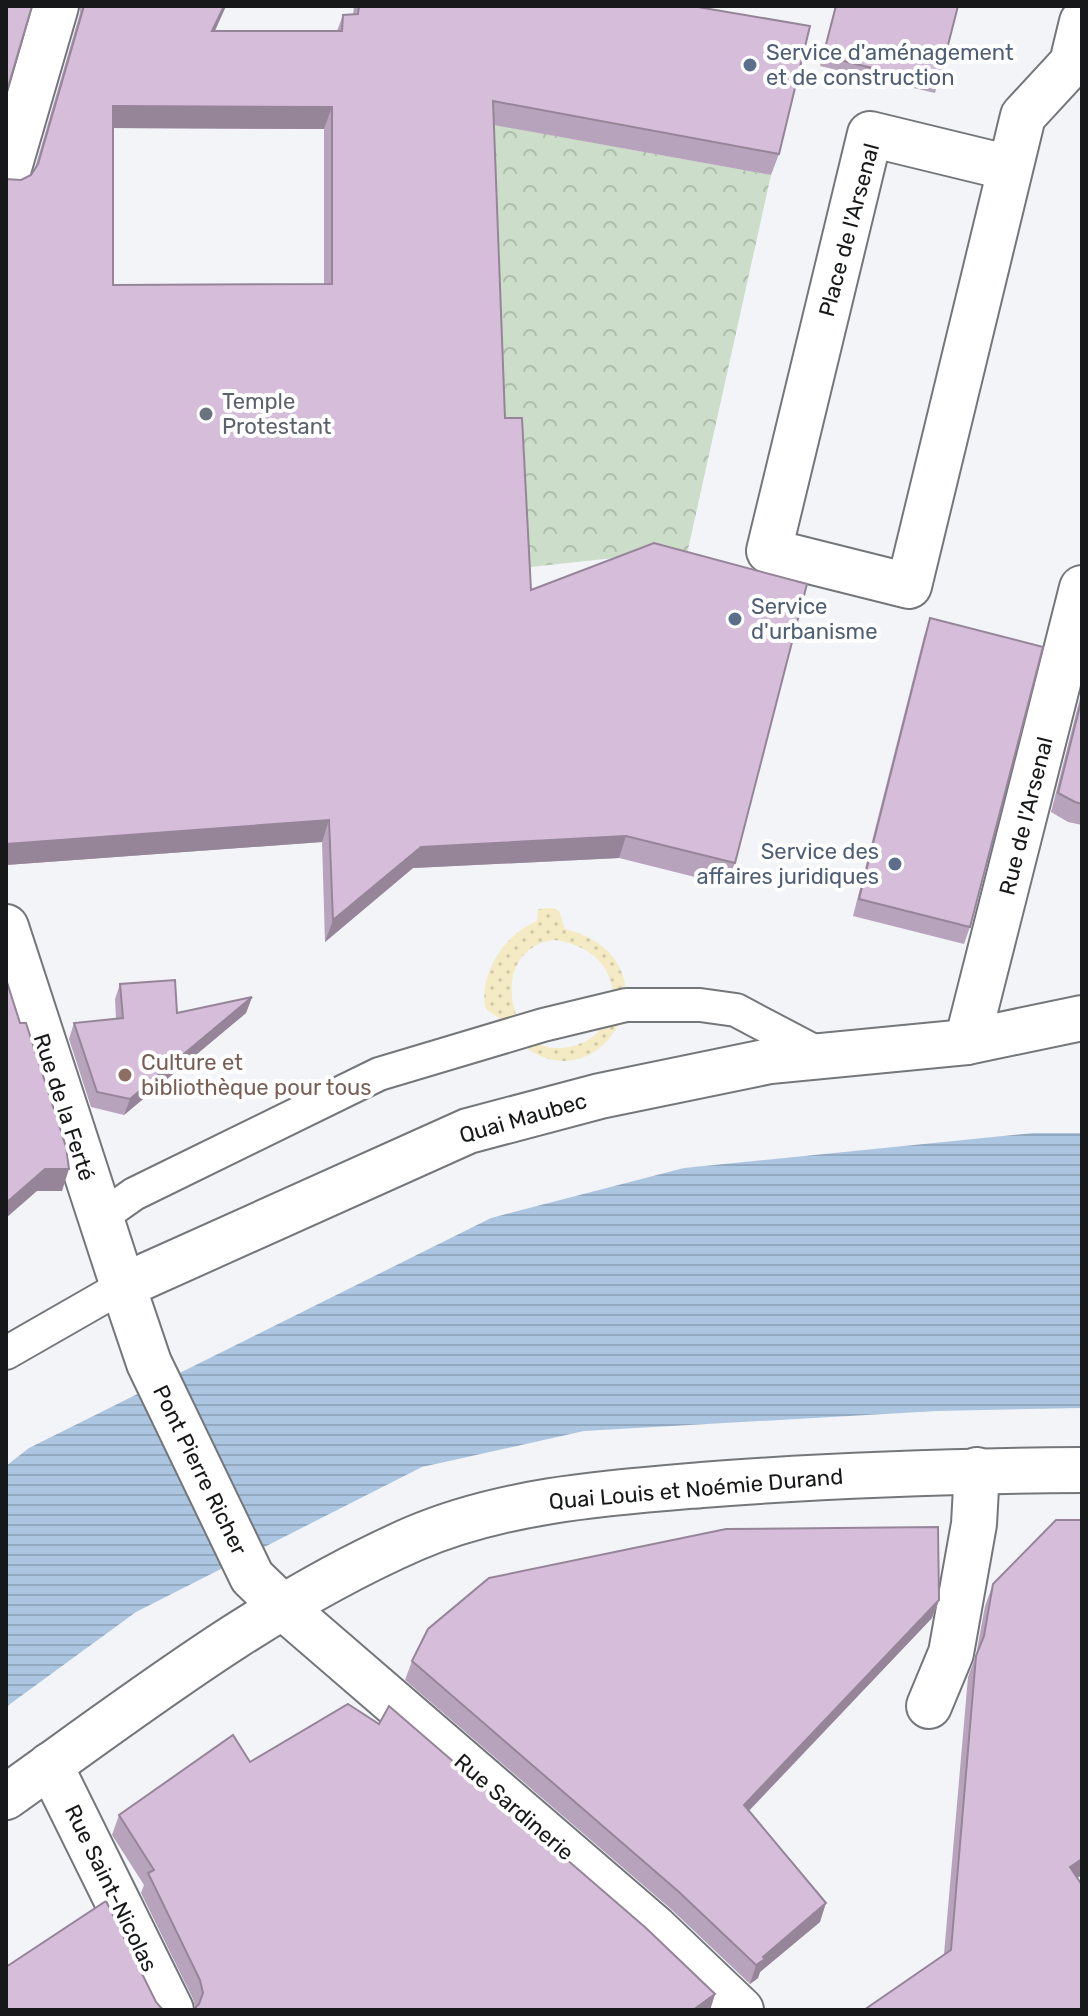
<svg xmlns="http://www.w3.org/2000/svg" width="1088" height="2016" font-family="Rubik,sans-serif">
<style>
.sand{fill:url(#sand-dots);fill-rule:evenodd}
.park{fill:url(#park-crowns)}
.water{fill:url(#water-rules)}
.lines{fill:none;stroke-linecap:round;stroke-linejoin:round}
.lane-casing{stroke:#74777a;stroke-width:36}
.street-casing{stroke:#74777a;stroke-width:48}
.secondary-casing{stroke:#74777a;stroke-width:48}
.lane{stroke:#fff;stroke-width:32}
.street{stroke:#fff;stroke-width:44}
.secondary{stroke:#fff;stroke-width:44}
.wall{fill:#b8a3bc;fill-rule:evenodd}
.shaded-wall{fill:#968599}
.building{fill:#d6bedb;stroke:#968599;stroke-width:2;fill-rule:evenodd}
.service-dot{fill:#5c6f8a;stroke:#fff;stroke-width:3}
.worship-dot{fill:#6b7280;stroke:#fff;stroke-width:3}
.education-dot{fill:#8d6e63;stroke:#fff;stroke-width:3}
.labels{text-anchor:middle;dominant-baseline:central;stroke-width:8;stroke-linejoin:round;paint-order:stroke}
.service-label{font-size:22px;fill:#4e5e75;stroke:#fff;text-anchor:start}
.street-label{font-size:22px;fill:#171819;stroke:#fff}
.worship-label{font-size:22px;fill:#5b616d;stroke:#fff;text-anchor:start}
.education-label{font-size:22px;fill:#785e54;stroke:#fff;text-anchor:start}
</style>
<defs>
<pattern id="sand-dots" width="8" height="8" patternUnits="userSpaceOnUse" patternTransform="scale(2)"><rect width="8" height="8" fill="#f4ebc5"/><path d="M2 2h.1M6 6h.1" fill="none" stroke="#d0c9a9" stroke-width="1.8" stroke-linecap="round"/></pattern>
<pattern id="park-crowns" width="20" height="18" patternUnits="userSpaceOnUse" patternTransform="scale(2)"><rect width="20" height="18" fill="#ccddc9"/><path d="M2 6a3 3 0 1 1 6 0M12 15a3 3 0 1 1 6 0" fill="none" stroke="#aebdac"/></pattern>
<pattern id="water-rules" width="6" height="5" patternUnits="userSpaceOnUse" patternTransform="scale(2)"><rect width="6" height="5" fill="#acc6e1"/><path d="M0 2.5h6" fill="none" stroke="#93a9c0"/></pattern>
</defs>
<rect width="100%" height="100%" fill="#f2f4f8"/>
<path class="sand" d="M553,908L559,911L565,929C678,957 613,1095 534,1053C520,1045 515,1032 504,1022C498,1016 491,1015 485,1007C480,970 505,935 537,921L538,909ZM555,940C637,952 626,1045 560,1048C507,1052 487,947 555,940Z"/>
<path class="park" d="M482,55L529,131L771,175L683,572L623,557L521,568L497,439Z"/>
<path class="water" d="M1033,1133H1082V1408L937,1411L584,1431L422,1467L136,1612L6,1707V1466L29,1448L491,1218L684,1168Z"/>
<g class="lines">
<defs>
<path id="lane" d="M100,1218L134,1194L379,1074L543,1025L626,1005H700L736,1010L823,1056
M6,1353L123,1286"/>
<path id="street" d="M1010,168L870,134L769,551L909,586L1023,116L1072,63L1082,22
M6,178L56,6
M6,927L123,1286
M967,1042L1082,588
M284,1608L656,1929L741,2010
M929,1706L951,1653L974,1524L977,1470
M50,1765L171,2010"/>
<path id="secondary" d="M284,1608L252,1577L149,1363L123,1286L468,1131L600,1096L770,1061L967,1042L1082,1018
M6,1797C137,1704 265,1604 413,1539C504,1500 605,1493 702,1485C829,1475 955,1471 1082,1470"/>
</defs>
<use href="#lane" class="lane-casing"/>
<use href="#street" class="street-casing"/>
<use href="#secondary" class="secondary-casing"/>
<use href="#lane" class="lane"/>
<use href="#street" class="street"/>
<use href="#secondary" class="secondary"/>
</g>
<path class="wall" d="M80,6H226L215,31H337L343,15H353L354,6H692L779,154L771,175L494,125L505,418L531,590L735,863L727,885L619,858L413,868L325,942L322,842L6,865V179L21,180L31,175L35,168L80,13ZM113,128L324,129V284L113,285Z
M835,6H958L935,93L820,66Z
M930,618L970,927L964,944L853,916L924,636Z
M1082,690V825L1068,822L1051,812Z
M120,984L177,1013L252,997L246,1013L124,1115L91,1107L69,1039L74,1023L116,1019L115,999Z
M1082,1520V1875L944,1954L968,1677L976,1655L985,1606L993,1584Z
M939,1600L932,1618L749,1811L820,1922L760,1972L758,1978L750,1984L672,1910L405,1680L412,1661Z
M250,1762L715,1994L710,2010H193L195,2008L193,1999L141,1893L144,1885L112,1835L119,1815Z"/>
<path class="shaded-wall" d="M224,6H226L205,52L212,31Z
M113,106L332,107L324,129L105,128Z
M329,820L322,842L6,865V844Z
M626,836L619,858L413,868L325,942L333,920L421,847Z
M252,997L246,1013L124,1115L130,1099Z
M45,1169H69L62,1191H37L6,1218V1203Z
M939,1600L932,1618L737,1823L744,1805Z
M1082,1859V1875L1062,1888L1070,1867Z
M826,1903L820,1922L760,1972L758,1978L750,1984L756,1965L763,1957Z
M715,1994L710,2010H693Z"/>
<path class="building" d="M6,6H32L6,94Z
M84,6H224L212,31H342L343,15L358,14L359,6H692L810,26L779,154L493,101L505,418H522L531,590L654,543L807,584L735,863L626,836L421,847L333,920L329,820L6,844V179L21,180L31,175L38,164ZM113,106L332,107V284L113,285Z
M836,6H958L938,84L823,56Z
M930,618L1043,647L970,927L859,899Z
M1082,698V804L1075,802L1058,793Z
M6,979L20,1023H26L66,1147L69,1169H45L6,1203Z
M175,980L177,1013L252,997L130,1099L97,1092L74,1023L123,1018L120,984Z
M1056,1520H1082V1859L1070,1867L1082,1885V2010H864L951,1950L976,1656L984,1636L993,1584Z
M938,1527L939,1600L744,1805L826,1903L763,1957L765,1959L756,1965L679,1892L412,1661L428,1629L489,1578L726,1529Z
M348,1704L379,1724L389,1706L646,1928L715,1994L693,2010H193L199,2004L203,1993L200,1980L148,1873L154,1870L119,1815L233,1735L250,1762Z
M106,1901L156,2002L163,2010H6V1967Z"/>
<g class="service-dot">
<circle cx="750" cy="65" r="8"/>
<circle cx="735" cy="619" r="8"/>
<circle cx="895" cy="864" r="8"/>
</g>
<circle class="worship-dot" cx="206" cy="414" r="8"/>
<circle class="education-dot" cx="125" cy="1075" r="8"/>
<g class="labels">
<g class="service-label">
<text x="766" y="52">Service d'aménagement<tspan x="766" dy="25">et de construction</tspan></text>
<text x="751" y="606">Service<tspan x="751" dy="25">d'urbanisme</tspan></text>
<text x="879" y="851" text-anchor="end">Service des<tspan x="879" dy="25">affaires juridiques</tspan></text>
</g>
<g class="street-label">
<text transform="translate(849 230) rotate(-75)">Place de l'Arsenal</text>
<text transform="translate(1026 816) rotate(-76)">Rue de l'Arsenal</text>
<text transform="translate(64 1107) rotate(72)">Rue de la Ferté</text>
<text transform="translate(523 1118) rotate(-16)">Quai Maubec</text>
<text transform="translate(200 1470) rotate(64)">Pont Pierre Richer</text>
<text transform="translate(696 1489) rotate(-5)">Quai Louis et Noémie Durand</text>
<text transform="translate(514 1807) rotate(41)">Rue Sardinerie</text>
<text transform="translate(111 1888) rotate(64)">Rue Saint-Nicolas</text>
</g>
<g class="worship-label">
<text x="222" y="401">Temple<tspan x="222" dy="25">Protestant</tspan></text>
</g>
<g class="education-label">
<text x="141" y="1062">Culture et<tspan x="141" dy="25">bibliothèque pour tous</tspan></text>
</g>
</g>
<rect width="1088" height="2016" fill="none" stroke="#171819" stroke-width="16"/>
</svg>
